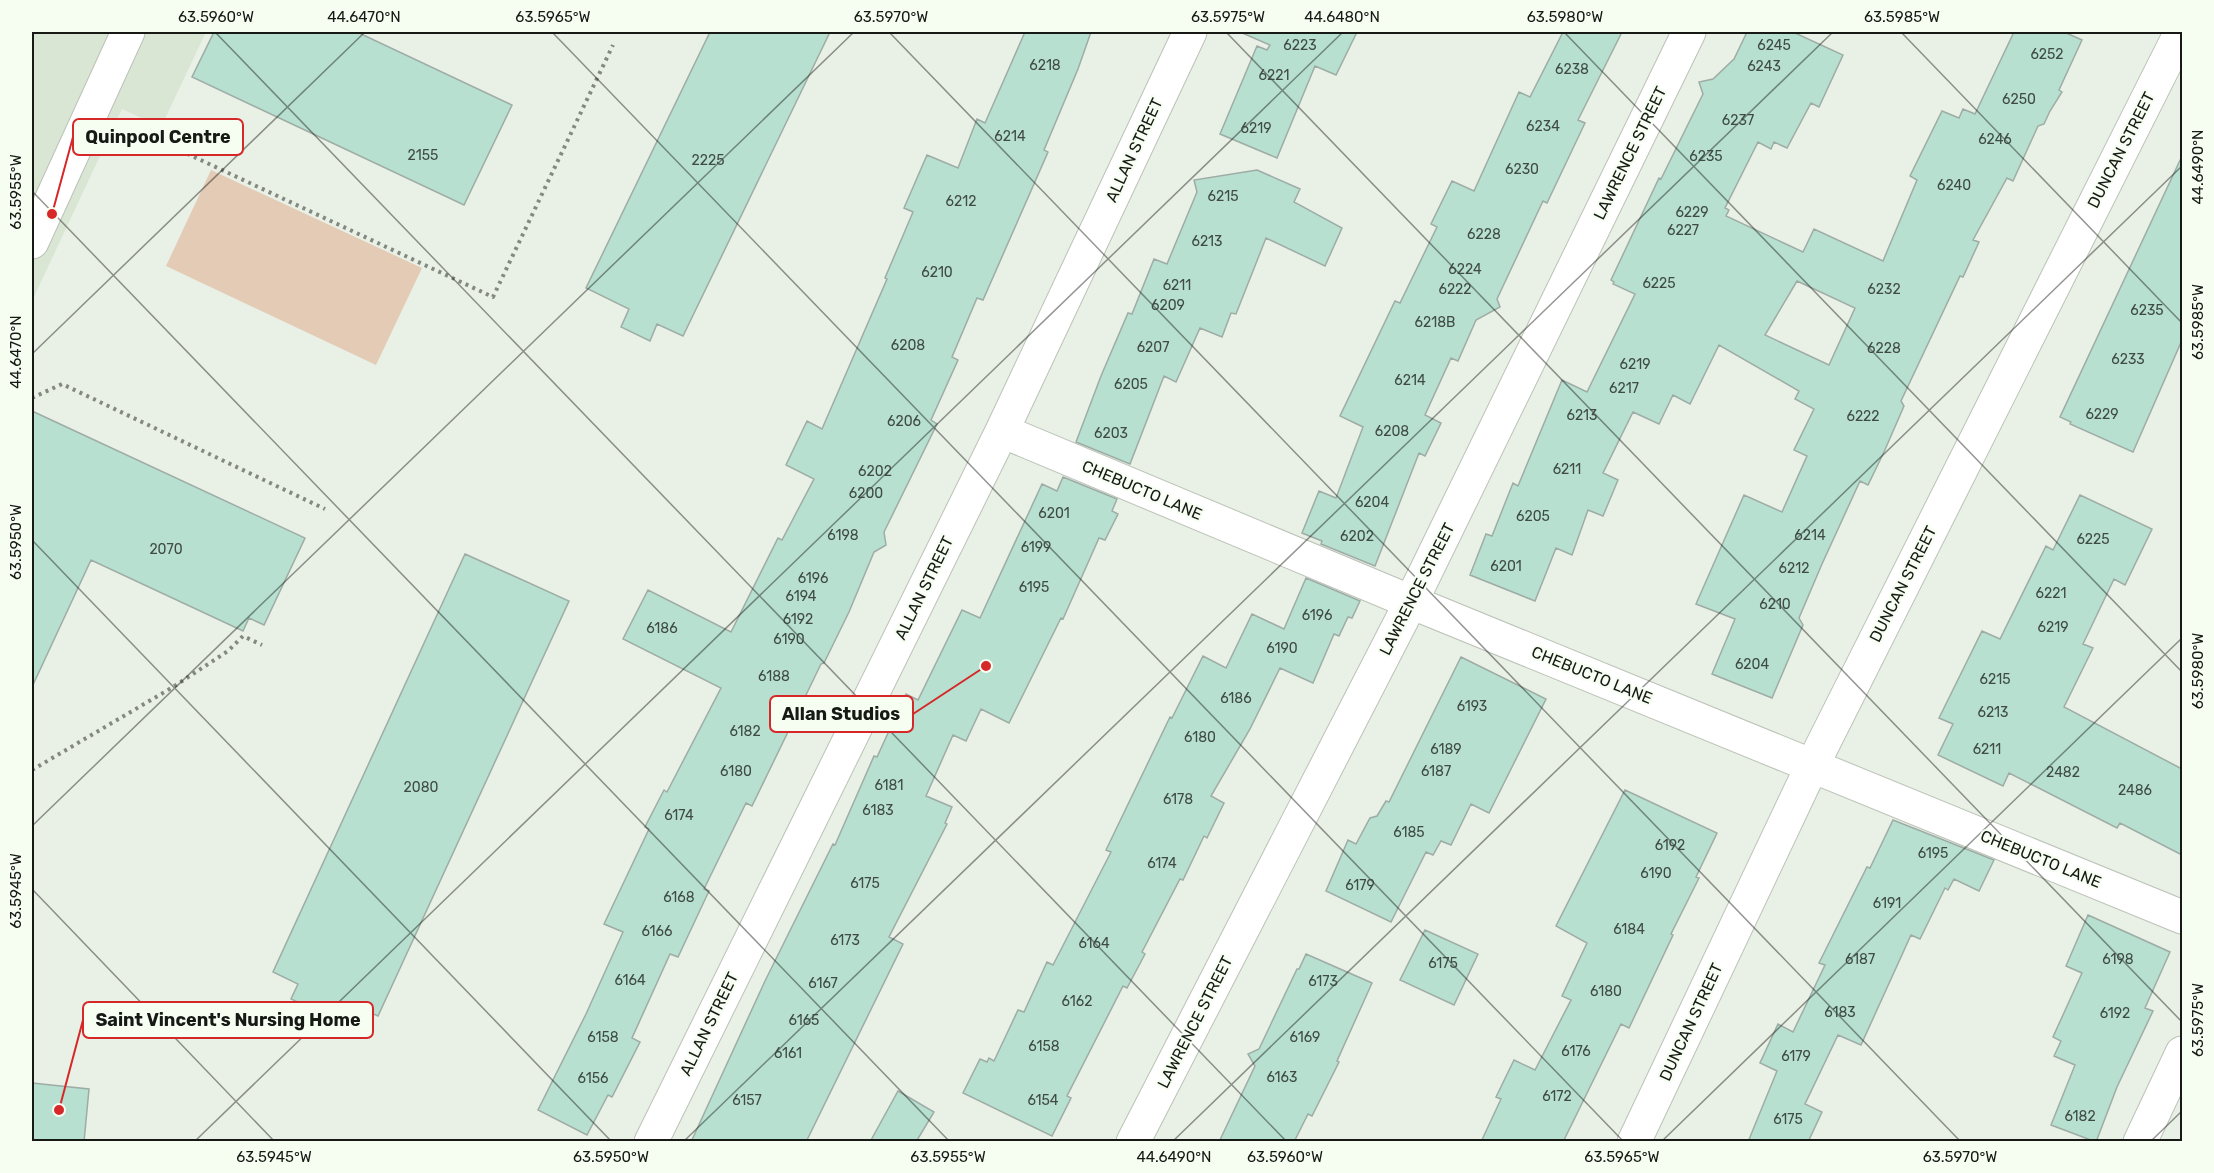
<svg xmlns="http://www.w3.org/2000/svg" width="2214" height="1173" font-family="Rubik,sans-serif">
<style>
.built{fill:#dae6d4}
.green{fill:#e3cbb5}
.building{fill:#b7e0d0;stroke:#9eaca6;stroke-width:1.5;fill-rule:evenodd}
.lines{fill:none;stroke-linecap:round;stroke-linejoin:round}
.minor-casing{stroke:#bbc2b7;stroke-width:35}
.path{stroke:#838880;stroke-width:4;stroke-dasharray:3 4.5;stroke-linecap:butt}
.minor{stroke:#fff;stroke-width:33}
.ticks{fill:none;stroke:#171915;stroke-width:1.5;stroke-opacity:0.45}
.labels{text-anchor:middle;dominant-baseline:central;stroke-width:4.5;stroke-linejoin:round;paint-order:stroke}
.number-label{font-size:14px;fill:#3f4b44}
.street-label{font-size:16px;fill:#171915;stroke:#f6fef2}
.leader{fill:none;stroke:#d62828;stroke-width:2}
.callout-dot{fill:#d62828;stroke:#f6fef2;stroke-width:2}
.callout{fill:#f6fef2;stroke:#d62828;stroke-width:2}
.callout-label{font-size:18px;text-anchor:middle;font-weight:bold;fill:#171915}
.neatline{fill:none;stroke:#171915;stroke-width:2}
.ticks-label{font-size:15px;text-anchor:middle;fill:#171915}
</style>
<rect width="100%" height="100%" fill="#e9f0e5"/>
<path class="built" d="M32,32H206L161,127L122,109L32,301Z"/>
<path class="green" d="M211,170L422,268L376,365L166,266Z"/>
<path class="building" d="M214,32H357L512,105L464,205L192,77Z
M710,32H830L683,336L657,324L650,341L621,327L629,309L586,288Z
M1025,32H1091L1078,69L1044,150L1048,152L983,300L977,298L952,357L958,360L931,420L937,424L884,532L886,545L874,552L849,612L824,663L821,664L752,806L746,803L704,889L709,891L678,957L670,954L632,1038L640,1042L612,1097L608,1095L587,1135L538,1110L586,1014L623,932L604,924L649,829L645,827L664,790L667,792L721,688L623,639L648,590L731,632L778,538L782,540L814,479L786,465L807,421L822,429L887,279L885,278L913,212L904,208L927,155L958,168L977,119L985,123Z
M1240,32H1357L1336,75L1315,66L1277,158L1220,134L1257,46L1267,50L1270,45Z
M1563,32H1622L1578,120L1585,123L1547,203L1543,201L1497,299L1500,307L1476,320L1458,361L1451,358L1425,415L1441,423L1425,456L1419,453L1375,566L1321,544L1322,541L1302,533L1319,491L1336,498L1363,427L1340,416L1395,301L1400,303L1437,227L1431,224L1452,181L1474,191L1519,92L1530,97Z
M1747,32H1793L1843,55L1819,107L1811,103L1787,148L1774,142L1771,149L1758,142L1725,208L1729,210L1726,216L1803,252L1814,229L1883,261L1917,180L1910,176L1942,111L1959,118L1963,109L1975,114L2014,32H2064L2082,40L2059,90L2062,92L2050,111L2044,124L2038,126L2013,181L2007,178L1973,240L1979,242L1963,277L1960,276L1901,401L1904,406L1884,452L1868,485L1860,481L1822,564L1799,618L1803,625L1772,698L1712,674L1735,619L1696,604L1744,495L1782,512L1807,456L1794,450L1814,409L1795,399L1799,391L1719,345L1690,404L1673,395L1659,424L1633,412L1603,473L1618,480L1603,516L1588,510L1572,555L1556,548L1535,601L1470,575L1486,534L1492,536L1513,483L1518,486L1562,380L1587,392L1635,294L1613,284L1614,282L1611,280L1659,178L1661,179L1703,94L1699,82L1713,79L1734,59ZM1797,281L1855,308L1829,365L1765,335Z
M2182,156V340L2133,452L2070,424L2071,422L2060,417Z
M1257,170L1300,189L1294,202L1342,228L1325,266L1266,238L1236,314L1231,313L1222,337L1200,328L1176,382L1164,376L1130,464L1076,442L1101,376L1128,313L1132,314L1154,259L1167,264L1197,192L1194,180Z
M32,411L305,538L264,625L249,618L243,631L91,560L32,687Z
M1063,477L1117,499L1112,511L1118,514L1105,540L1099,538L1063,619L1061,618L1009,723L981,709L966,741L953,735L926,796L952,807L945,823L947,824L889,937L903,944L806,1142H691L765,981L833,844L835,845L874,756L877,757L906,694L918,700L962,610L980,618L1042,484L1057,491Z
M2080,495L2152,529L2125,585L2114,579L2083,644L2093,648L2064,707L2182,769V855L2120,823L2117,828L2009,773L2003,786L1938,755L1953,724L1939,718L1982,631L2000,639L2046,546L2053,550Z
M465,554L569,601L378,1016L356,1006L347,1025L291,999L298,984L273,972Z
M1306,578L1360,601L1352,618L1348,617L1339,636L1334,634L1313,683L1280,668L1250,729L1211,796L1224,803L1207,838L1204,836L1183,880L1180,879L1142,952L1145,954L1127,988L1123,986L1067,1096L1071,1098L1052,1136L963,1093L980,1059L987,1062L989,1058L994,1061L1018,1010L1024,1012L1047,962L1053,965L1111,852L1106,850L1170,717L1172,718L1203,656L1226,668L1252,614L1284,629Z
M1461,657L1546,699L1489,813L1471,804L1451,845L1441,841L1433,855L1426,852L1391,922L1326,891L1348,840L1356,844L1370,818L1377,816L1386,801L1389,802Z
M1625,790L1717,833L1696,877L1699,878L1671,934L1673,935L1629,1028L1621,1024L1563,1142H1481L1501,1099L1496,1097L1514,1060L1535,1070L1571,1000L1562,996L1587,943L1556,926Z
M1893,820L1994,860L1979,891L1954,879L1948,890L1945,888L1920,939L1911,935L1861,1045L1838,1035L1805,1104L1822,1112L1808,1142H1748L1777,1071L1760,1063L1778,1024L1793,1032L1825,965L1819,963L1867,867L1870,868Z
M2088,915L2170,952L2145,1008L2153,1011L2117,1087L2096,1142L2051,1125L2075,1065L2054,1056L2061,1041L2053,1037L2082,973L2066,966Z
M1425,930L1478,954L1454,1005L1400,980Z
M1306,954L1372,983L1337,1061L1339,1062L1312,1116L1308,1114L1294,1142H1219L1255,1066L1248,1054L1259,1049L1297,969H1299Z
M32,1083L89,1089L84,1142H32Z
M898,1091L934,1112L916,1142H870Z"/>
<g class="lines">
<defs>
<path id="minor" d="M32,242L128,32
M1002,431L1411,602L2182,917
M651,1142L1002,431L1190,32
M1133,1142L1411,602L1689,32
M1634,1142L1812,766L2181,32
M2140,1142L2182,1053"/>
</defs>
<use href="#minor" class="minor-casing"/>
<path class="path" d="M126,125L493,297L613,45
M32,398L62,384L325,509
M32,770L173,687L228,651L243,636L262,645"/>
<use href="#minor" class="minor"/>
</g>
<path class="ticks" d="M215,32L1287,1142M552,32L1624,1142M889,32L1961,1142M1226,32L2182,1022M1564,32L2182,672M1901,32L2182,323M32,191L950,1142M32,354L365,32M32,540L612,1142M32,826L854,32M32,889L275,1142M194,1142L1343,32M683,1142L1833,32M1172,1142L2182,166M1661,1142L2182,638M2150,1142L2182,1111"/>
<g class="labels">
<g class="number-label">
<text x="1300" y="45">6223</text>
<text x="1774" y="45">6245</text>
<text x="2047" y="54">6252</text>
<text x="1045" y="65">6218</text>
<text x="1764" y="66">6243</text>
<text x="1572" y="69">6238</text>
<text x="1274" y="75">6221</text>
<text x="2019" y="99">6250</text>
<text x="1738" y="120">6237</text>
<text x="1543" y="126">6234</text>
<text x="1256" y="128">6219</text>
<text x="1010" y="136">6214</text>
<text x="1995" y="139">6246</text>
<text x="423" y="155">2155</text>
<text x="1706" y="156">6235</text>
<text x="708" y="160">2225</text>
<text x="1522" y="169">6230</text>
<text x="1954" y="185">6240</text>
<text x="1223" y="196">6215</text>
<text x="961" y="201">6212</text>
<text x="1692" y="212">6229</text>
<text x="1683" y="230">6227</text>
<text x="1484" y="234">6228</text>
<text x="1207" y="241">6213</text>
<text x="1465" y="269">6224</text>
<text x="937" y="272">6210</text>
<text x="1659" y="283">6225</text>
<text x="1177" y="285">6211</text>
<text x="1455" y="289">6222</text>
<text x="1884" y="289">6232</text>
<text x="1168" y="305">6209</text>
<text x="2147" y="310">6235</text>
<text x="1435" y="322">6218B</text>
<text x="908" y="345">6208</text>
<text x="1153" y="347">6207</text>
<text x="1884" y="348">6228</text>
<text x="2128" y="359">6233</text>
<text x="1635" y="364">6219</text>
<text x="1410" y="380">6214</text>
<text x="1131" y="384">6205</text>
<text x="1624" y="388">6217</text>
<text x="2102" y="414">6229</text>
<text x="1582" y="415">6213</text>
<text x="1863" y="416">6222</text>
<text x="904" y="421">6206</text>
<text x="1392" y="431">6208</text>
<text x="1111" y="433">6203</text>
<text x="1567" y="469">6211</text>
<text x="875" y="471">6202</text>
<text x="866" y="493">6200</text>
<text x="1372" y="502">6204</text>
<text x="1054" y="513">6201</text>
<text x="1533" y="516">6205</text>
<text x="843" y="535">6198</text>
<text x="1810" y="535">6214</text>
<text x="1357" y="536">6202</text>
<text x="2093" y="539">6225</text>
<text x="1036" y="547">6199</text>
<text x="166" y="549">2070</text>
<text x="1506" y="566">6201</text>
<text x="1794" y="568">6212</text>
<text x="813" y="578">6196</text>
<text x="1034" y="587">6195</text>
<text x="2051" y="593">6221</text>
<text x="801" y="596">6194</text>
<text x="1775" y="604">6210</text>
<text x="1317" y="615">6196</text>
<text x="798" y="619">6192</text>
<text x="2053" y="627">6219</text>
<text x="662" y="628">6186</text>
<text x="789" y="639">6190</text>
<text x="1282" y="648">6190</text>
<text x="1752" y="664">6204</text>
<text x="774" y="676">6188</text>
<text x="1995" y="679">6215</text>
<text x="1236" y="698">6186</text>
<text x="1472" y="706">6193</text>
<text x="1993" y="712">6213</text>
<text x="745" y="731">6182</text>
<text x="1200" y="737">6180</text>
<text x="1446" y="749">6189</text>
<text x="1987" y="749">6211</text>
<text x="736" y="771">6180</text>
<text x="1436" y="771">6187</text>
<text x="2063" y="772">2482</text>
<text x="889" y="785">6181</text>
<text x="421" y="787">2080</text>
<text x="2135" y="790">2486</text>
<text x="1178" y="799">6178</text>
<text x="878" y="810">6183</text>
<text x="679" y="815">6174</text>
<text x="1409" y="832">6185</text>
<text x="1670" y="845">6192</text>
<text x="1933" y="853">6195</text>
<text x="1162" y="863">6174</text>
<text x="1656" y="873">6190</text>
<text x="865" y="883">6175</text>
<text x="1360" y="885">6179</text>
<text x="679" y="897">6168</text>
<text x="1887" y="903">6191</text>
<text x="1629" y="929">6184</text>
<text x="657" y="931">6166</text>
<text x="845" y="940">6173</text>
<text x="1094" y="943">6164</text>
<text x="1860" y="959">6187</text>
<text x="2118" y="959">6198</text>
<text x="1443" y="963">6175</text>
<text x="630" y="980">6164</text>
<text x="1323" y="981">6173</text>
<text x="823" y="983">6167</text>
<text x="1606" y="991">6180</text>
<text x="1077" y="1001">6162</text>
<text x="1840" y="1012">6183</text>
<text x="2115" y="1013">6192</text>
<text x="804" y="1020">6165</text>
<text x="603" y="1037">6158</text>
<text x="1305" y="1037">6169</text>
<text x="1044" y="1046">6158</text>
<text x="1576" y="1051">6176</text>
<text x="788" y="1053">6161</text>
<text x="1796" y="1056">6179</text>
<text x="1282" y="1077">6163</text>
<text x="593" y="1078">6156</text>
<text x="1557" y="1096">6172</text>
<text x="747" y="1100">6157</text>
<text x="1043" y="1100">6154</text>
<text x="2080" y="1116">6182</text>
<text x="1788" y="1119">6175</text>
</g>
<g class="street-label">
<text transform="translate(1134 150) rotate(-65)">ALLAN STREET</text>
<text transform="translate(2121 150) rotate(-63)">DUNCAN STREET</text>
<text transform="translate(1630 153) rotate(-64)">LAWRENCE STREET</text>
<text transform="translate(1142 490) rotate(23)">CHEBUCTO LANE</text>
<text transform="translate(1903 584) rotate(-63)">DUNCAN STREET</text>
<text transform="translate(924 588) rotate(-64)">ALLAN STREET</text>
<text transform="translate(1417 589) rotate(-63)">LAWRENCE STREET</text>
<text transform="translate(1592 675) rotate(22)">CHEBUCTO LANE</text>
<text transform="translate(2041 859) rotate(22)">CHEBUCTO LANE</text>
<text transform="translate(1195 1022) rotate(-63)">LAWRENCE STREET</text>
<text transform="translate(1691 1022) rotate(-65)">DUNCAN STREET</text>
<text transform="translate(709 1024) rotate(-64)">ALLAN STREET</text>
</g>
</g>
<path class="leader" d="M52 214L73 137M986 666L913 714M59 1110L83 1020"/>
<g class="callout-dot">
<circle cx="52" cy="214" r="6"/>
<circle cx="986" cy="666" r="6"/>
<circle cx="59" cy="1110" r="6"/>
</g>
<g class="callout">
<rect x="73" y="119" width="170" height="36" rx="6"/>
<rect x="770" y="696" width="143" height="36" rx="6"/>
<rect x="83" y="1002" width="290" height="36" rx="6"/>
</g>
<g class="callout-label">
<text x="158" y="143">Quinpool Centre</text>
<text x="841" y="720">Allan Studios</text>
<text x="228" y="1026">Saint Vincent's Nursing Home</text>
</g>
<rect width="2214" height="1173" fill="none" stroke="#f6fef2" stroke-width="66"/>
<rect x="33" y="33" width="2148" height="1107" class="neatline"/>
<g class="ticks-label">
<text x="216" y="22">63.5960°W</text>
<text x="364" y="22">44.6470°N</text>
<text x="553" y="22">63.5965°W</text>
<text x="891" y="22">63.5970°W</text>
<text x="1228" y="22">63.5975°W</text>
<text x="1342" y="22">44.6480°N</text>
<text x="1565" y="22">63.5980°W</text>
<text x="1902" y="22">63.5985°W</text>
<text transform="translate(2198 167) rotate(-90)" y="5">44.6490°N</text>
<text transform="translate(16 192) rotate(-90)" y="5">63.5955°W</text>
<text transform="translate(2198 322) rotate(-90)" y="5">63.5985°W</text>
<text transform="translate(16 352) rotate(-90)" y="5">44.6470°N</text>
<text transform="translate(16 542) rotate(-90)" y="5">63.5950°W</text>
<text transform="translate(2198 671) rotate(-90)" y="5">63.5980°W</text>
<text transform="translate(16 891) rotate(-90)" y="5">63.5945°W</text>
<text transform="translate(2198 1020) rotate(-90)" y="5">63.5975°W</text>
<text x="274" y="1162">63.5945°W</text>
<text x="611" y="1162">63.5950°W</text>
<text x="948" y="1162">63.5955°W</text>
<text x="1174" y="1162">44.6490°N</text>
<text x="1285" y="1162">63.5960°W</text>
<text x="1622" y="1162">63.5965°W</text>
<text x="1960" y="1162">63.5970°W</text>
</g>
</svg>
